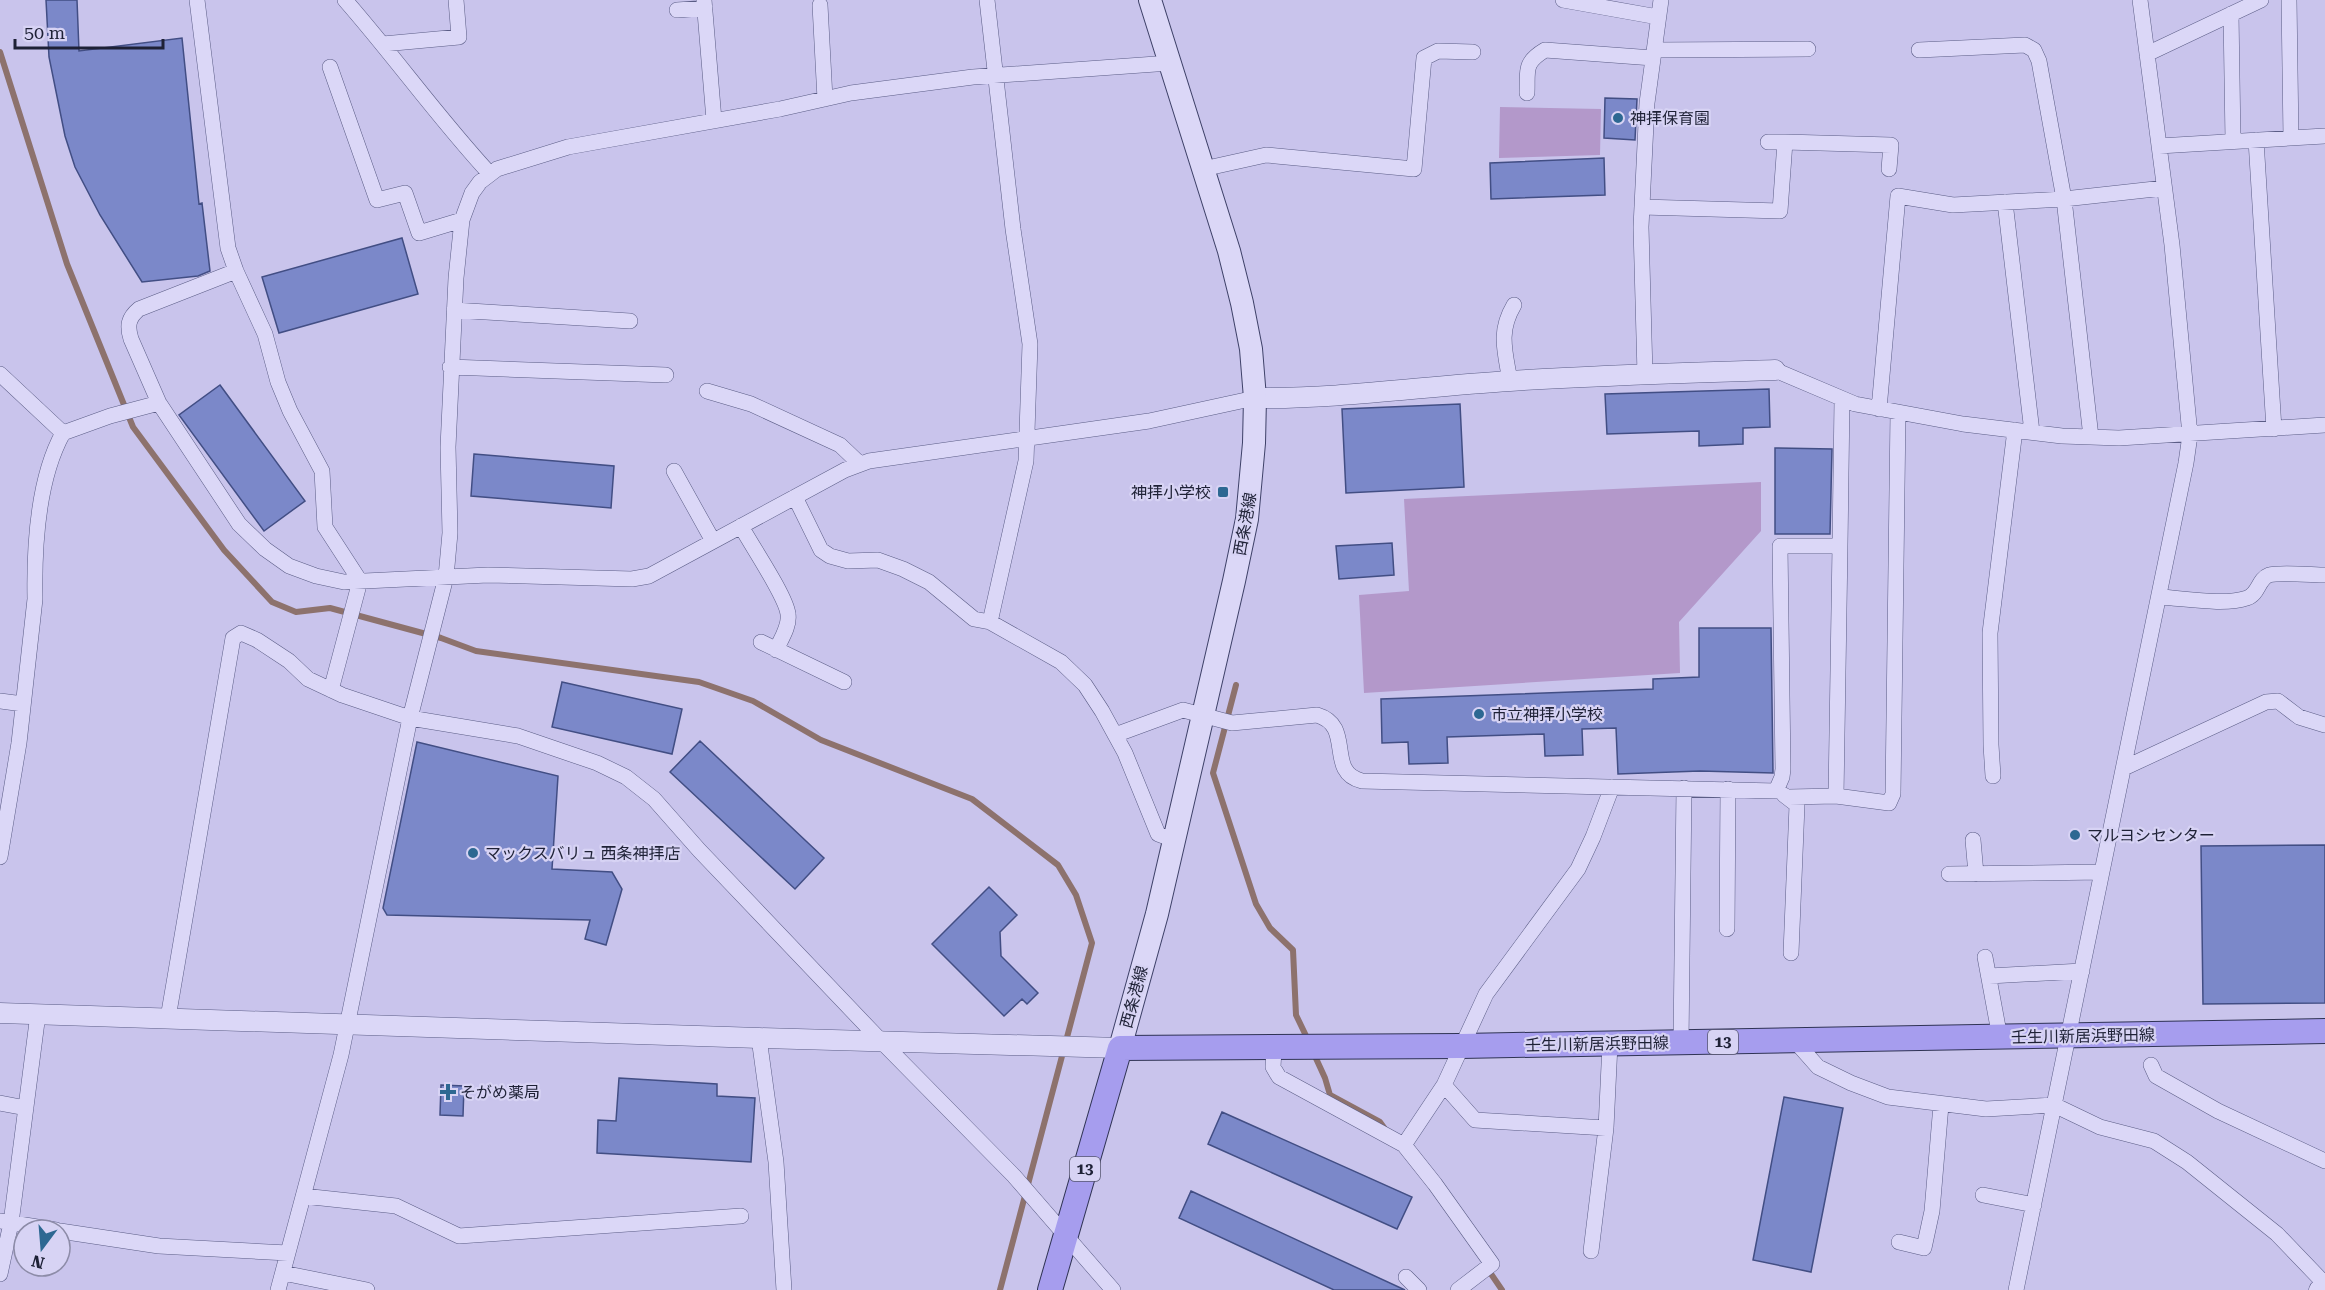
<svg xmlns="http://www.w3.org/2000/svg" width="2325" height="1290" font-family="'Roboto Serif','Noto Sans JP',serif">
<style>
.green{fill:#b398ca}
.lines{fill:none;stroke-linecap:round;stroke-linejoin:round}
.stream{stroke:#8d726d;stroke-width:6}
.building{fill:#7b88c9;stroke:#424e84;stroke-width:1.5}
.minor-casing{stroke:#5b5d86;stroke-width:16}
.tertiary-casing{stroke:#5b5d86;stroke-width:21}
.secondary-casing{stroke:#3e4168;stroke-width:24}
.primary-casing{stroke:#2f3354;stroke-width:26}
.minor{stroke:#dbd7f7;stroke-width:15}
.tertiary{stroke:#dbd7f7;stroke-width:20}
.secondary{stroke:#dbd7f7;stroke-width:22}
.primary{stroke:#a69dee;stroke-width:24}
.poi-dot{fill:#2d6892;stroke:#d7d3f4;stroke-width:2}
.labels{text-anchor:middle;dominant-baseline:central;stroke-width:4.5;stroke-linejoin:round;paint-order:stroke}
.shield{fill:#d7d3f4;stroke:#56566f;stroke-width:1.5}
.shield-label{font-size:15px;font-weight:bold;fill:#1e2136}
.poi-label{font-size:16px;fill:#1e2136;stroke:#d7d3f4;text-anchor:start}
.street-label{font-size:16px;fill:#1e2136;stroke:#d7d3f4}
</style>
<rect width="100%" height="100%" fill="#c9c4ec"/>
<path class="green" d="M1500,107L1601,109L1600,155L1499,158Z
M1761,482V531L1679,622L1680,673L1364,693L1359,595L1409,591L1404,499Z"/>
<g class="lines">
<path class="stream" d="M0,52L67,264L133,427L224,550L272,602L296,612L330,608L441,638L476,651L699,682L753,701L821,740L972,799L1058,865L1076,895L1092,943L1000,1290
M1236,685L1213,773L1256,904L1270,928L1293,950L1296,1015L1309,1042
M1314,1054L1325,1078L1330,1095L1380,1122L1385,1129
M1487,1268L1502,1290"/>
</g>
<path class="building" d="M46,0H77L79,51L182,38L199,204L202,203L210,271L198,276L142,282L100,215L75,167L65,136L49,57Z
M1605,98L1637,99L1635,140L1604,138Z
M1604,158L1605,195L1491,199L1490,163Z
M402,238L418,294L279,333L262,277Z
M220,385L305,501L264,531L179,415Z
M1769,389L1770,427L1743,428V444L1699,446V431L1607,434L1605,394Z
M1460,404L1464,487L1346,493L1342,409Z
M1775,448L1832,449L1830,534H1775Z
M474,454L614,466L611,508L471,496Z
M1392,543L1394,575L1339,579L1336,546Z
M1699,628H1771L1773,773L1700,771L1618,774L1616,728L1582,729L1583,755L1545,756L1544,734L1447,737L1448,763L1409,764L1408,742L1382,743L1381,699L1653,689V679L1699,677Z
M562,682L682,709L672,754L552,727Z
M700,741L824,858L795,889L670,772Z
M417,742L558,776L552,869L612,872L622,889L606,945L585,939L590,920L387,915L383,908Z
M2325,845V1003L2203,1004L2201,846Z
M989,887L1017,915L1000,932L1001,956L1038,993L1027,1004L1022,999L1004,1016L932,944Z
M619,1078L717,1084V1096L755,1098L751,1162L597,1153L598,1120L616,1121Z
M441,1085L464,1086L463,1116L440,1115Z
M1784,1097L1843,1108L1811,1272L1753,1260Z
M1222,1112L1412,1197L1397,1229L1208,1144Z
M1191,1191L1405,1290H1334L1179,1218Z"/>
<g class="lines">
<defs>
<path id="minor" d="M197,0L228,248L236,271L265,334L278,382L290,411L322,471L325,527L360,581L331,690
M345,0C395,57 439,119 490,174
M704,0L714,120
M987,0L1013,229L1030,344L1026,461L990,622
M1563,0L1658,17
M2289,0L2291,138
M820,5L825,99
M677,10L705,8
M2231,14L2233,141
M383,44L459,37L456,0
M1654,50L1808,49
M1919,50L2025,45L2034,50L2039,61L2064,199L2091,437
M2147,54L2261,0
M330,67L377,200L405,193L419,233L462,220
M1527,93C1528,71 1523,63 1545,50L1653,58
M2256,140L2274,429
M1768,142H1785
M2159,146L2325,136
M1203,169L1266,155L1414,169L1424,58L1438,51L1473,52
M2005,202L2032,432
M1642,207L1780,211L1785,142L1891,145L1889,169
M236,271L139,309C128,318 127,326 131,339L159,403L239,524L265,549L289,566L316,576L344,582L488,575L632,579L649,576L845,470L869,461L1149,421L1255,398
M454,310L630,321
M450,367L666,375
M1775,370L1855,404L1963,424L2062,436L2119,438L2325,425
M0,374L63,433L110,416L159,403
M1645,374L1641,227L1647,103L1661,0
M1510,381C1505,351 1498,332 1514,305
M707,391L751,404L840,445L860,464
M1879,409L1898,196L1953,205L2064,199L2164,188
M674,471L713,541
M795,497L821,550L830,556L848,561L878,560L903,569L929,582L974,619L990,622L1061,662L1085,685L1102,711L1125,753L1158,834L1174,840
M741,526C751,545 786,596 788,614C790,626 781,639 776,650
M2159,597C2183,598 2224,606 2247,598C2259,594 2258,579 2269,575C2278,572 2314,575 2325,575
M761,642L844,682
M0,701L23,704
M1115,735L1183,710L1232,723L1317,715C1355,726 1325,772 1362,781L1776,791L1782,777L1783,769L1780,546H1840L1842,400
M2124,768L2266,702L2278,701L2299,717L2325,725
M1993,776L1991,745L1990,633L2015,430
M1784,795L1797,805L1791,953
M1836,796L1840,546
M1789,797L1836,796L1889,803L1893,794L1898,413
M1973,840L1976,874
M0,857L19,743L35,599C34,548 38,478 63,433
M1949,874L2102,872
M1727,929L1728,789
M1985,957L2000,1038
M1989,976L2082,971
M168,1018L233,638L241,633L257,640L289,661L308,679L342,695L410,718L518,736L597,763L626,777L654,799L699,850L881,1041L1014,1176L1113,1290
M759,1038L776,1162L784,1290
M1795,1041L1818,1067L1851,1083L1888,1097L1986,1109L2054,1105L2100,1127L2154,1141L2187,1162L2277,1234L2325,1284
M1681,1043L1684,788
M1274,1049L1273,1067L1279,1077L1404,1145L1435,1184L1492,1264L1458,1290
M2151,1065L2156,1076L2218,1111L2325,1161
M1444,1085L1475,1120L1606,1128
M0,1103L26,1108
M1404,1145L1444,1085L1486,994L1578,869L1593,837L1612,787
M1983,1195L2034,1205
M303,1196L396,1206L459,1236L741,1216
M0,1221L56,1230
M60,1231L159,1246L288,1253
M1899,1242L1924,1248L1932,1211L1941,1105
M1591,1251L1606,1128L1610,1044
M283,1273L367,1290
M0,1274L11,1223L38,1014
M1406,1277L1419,1290
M278,1290L341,1055L410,718L446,577L450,533L448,447L456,278L462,220L472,193L480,182L497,169L568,147L780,109L851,93L973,77L1170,63
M2016,1290L2186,463L2190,435L2172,245L2140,0"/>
<path id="tertiary" d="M1255,398C1340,399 1425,386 1510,381C1599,375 1687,373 1775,370
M0,1013L759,1038L1120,1048
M2319,1290L2325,1286"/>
<path id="secondary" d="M1120,1048L1157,914L1234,581L1247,519L1254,443L1255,398L1251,349L1242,303L1229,251L1150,0"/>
<path id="primary" d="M1050,1290L1120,1048L1461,1046L2325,1031"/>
</defs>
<use href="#minor" class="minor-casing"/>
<use href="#tertiary" class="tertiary-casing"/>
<use href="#secondary" class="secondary-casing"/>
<use href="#primary" class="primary-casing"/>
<use href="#minor" class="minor"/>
<use href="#tertiary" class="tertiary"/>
<use href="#secondary" class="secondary"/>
<use href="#primary" class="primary"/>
</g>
<g class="poi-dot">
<circle cx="1618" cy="118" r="6"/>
<rect x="1217" y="486" width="12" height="12" rx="3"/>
<circle cx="1479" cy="714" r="6"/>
<circle cx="2075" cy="835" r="6"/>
<circle cx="473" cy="853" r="6"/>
<path d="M445 1083h6v6h6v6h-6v6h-6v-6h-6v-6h6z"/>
</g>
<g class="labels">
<g class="shield">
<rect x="1708" y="1030" width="30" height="24" rx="4.5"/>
<rect x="1070" y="1157" width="30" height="24" rx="4.5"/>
</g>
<g class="shield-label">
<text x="1723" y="1042">13</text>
<text x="1085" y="1169">13</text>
</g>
<g class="poi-label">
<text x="1630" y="118">神拝保育園</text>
<text x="1211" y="492" text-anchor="end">神拝小学校</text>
<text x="1491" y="714">市立神拝小学校</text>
<text x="2087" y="835">マルヨシセンター</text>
<text x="485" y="853">マックスバリュ 西条神拝店</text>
<text x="460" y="1092">そがめ薬局</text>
</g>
<g class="street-label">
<text transform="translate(1245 524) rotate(-80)">西条港線</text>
<text transform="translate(1134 997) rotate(-75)">西条港線</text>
<text transform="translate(2083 1036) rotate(-1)">壬生川新居浜野田線</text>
<text transform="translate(1597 1044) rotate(-1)">壬生川新居浜野田線</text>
</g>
</g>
<g transform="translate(42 1248) rotate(196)"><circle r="28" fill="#d7d3f4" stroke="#8d8ca8" stroke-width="1.5"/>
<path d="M0-4.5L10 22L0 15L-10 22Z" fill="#2d6892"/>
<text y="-9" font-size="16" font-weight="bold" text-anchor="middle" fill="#1e2136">N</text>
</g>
<path d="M15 39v9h148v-9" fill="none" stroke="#1e2136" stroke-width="3"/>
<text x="24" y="39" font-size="18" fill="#1e2136" stroke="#d7d3f4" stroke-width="4.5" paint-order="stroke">50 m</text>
</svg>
